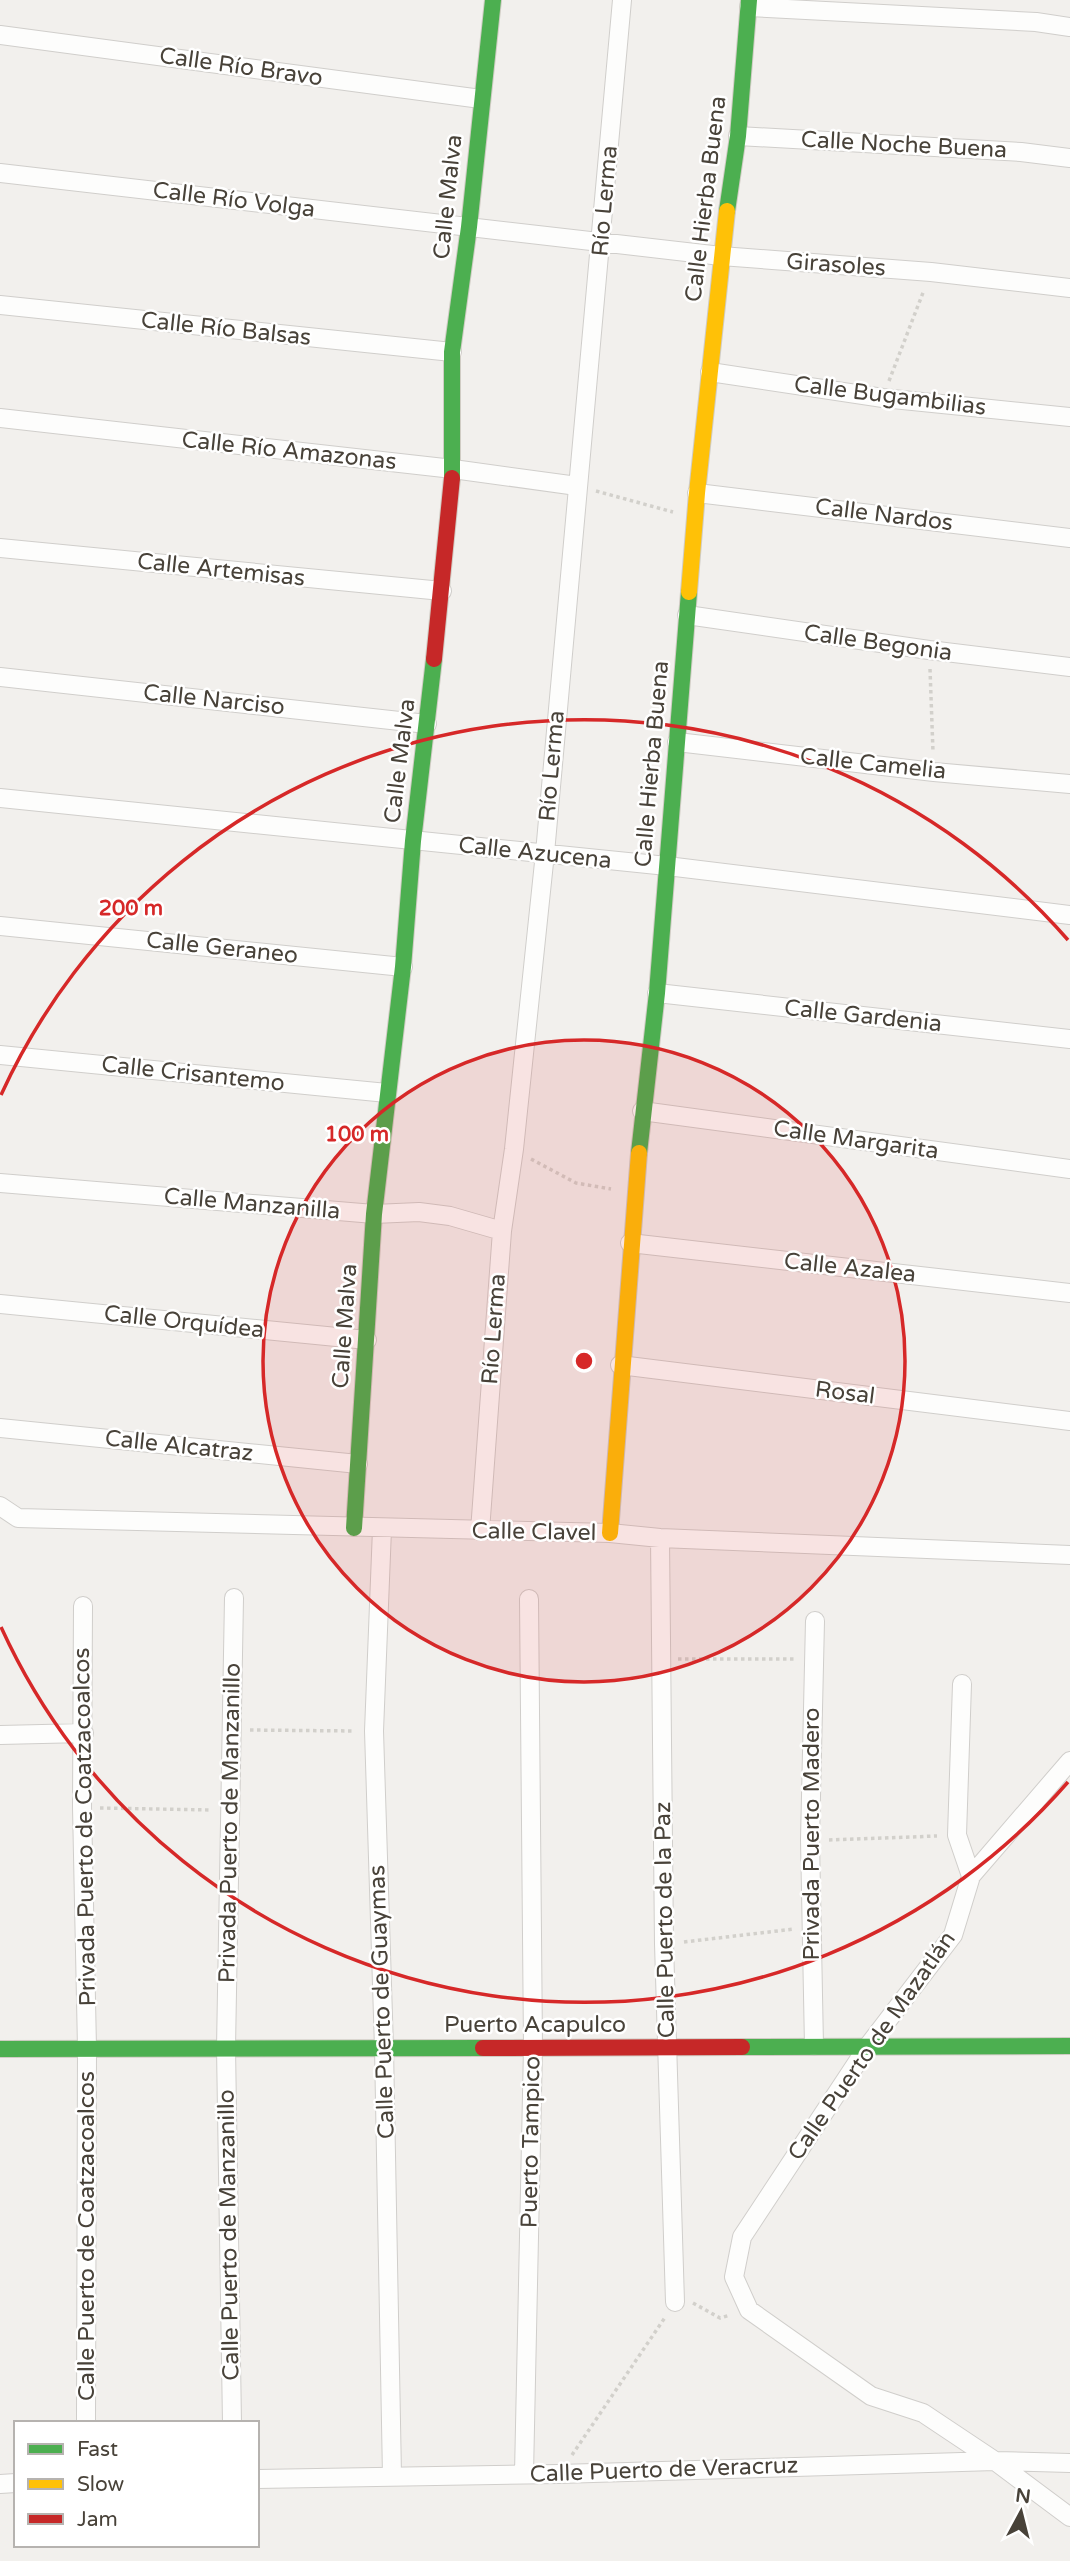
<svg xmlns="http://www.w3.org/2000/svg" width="1070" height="2561" font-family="'Varela Round',sans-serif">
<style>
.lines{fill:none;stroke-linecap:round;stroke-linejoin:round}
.street-casing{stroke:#d0cecb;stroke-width:20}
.fast-casing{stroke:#d0ccc4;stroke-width:18}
.slow-casing{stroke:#d0ccc4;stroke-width:18}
.jam-casing{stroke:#d0ccc4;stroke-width:18}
.path{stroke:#d2d0cb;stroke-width:3.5;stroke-dasharray:3.5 3.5;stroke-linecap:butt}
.street{stroke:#fdfdfc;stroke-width:18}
.fast{stroke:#4caf50;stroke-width:16}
.slow{stroke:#ffc107;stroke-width:16}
.jam{stroke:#c62828;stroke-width:16}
.ring{fill:none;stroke:#d62828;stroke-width:3.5}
.labels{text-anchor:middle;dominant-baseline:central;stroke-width:5;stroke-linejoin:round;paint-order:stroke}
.street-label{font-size:23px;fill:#484239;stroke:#fff}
.centre{fill:#d62828;stroke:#fff;stroke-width:3.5}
.ring-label{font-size:21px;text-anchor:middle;font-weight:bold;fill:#d62828;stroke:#fff;stroke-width:5;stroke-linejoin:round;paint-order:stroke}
</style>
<rect width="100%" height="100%" fill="#f2f0ed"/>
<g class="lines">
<defs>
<path id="street" d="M749,7L1036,22L1070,27
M0,35L481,99
M738,136L1021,152L1070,158
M0,173L721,256L931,272L1070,288
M0,305L452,352
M710,372L883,398L1070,417
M0,418L453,469L577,486
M697,493L1070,538
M0,548L442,591
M687,615L929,650L1070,667
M0,677L427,724
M677,742L934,772L1070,784
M0,798L667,866L1070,915
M0,926L403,967
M657,993L1070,1039
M0,1055L387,1093
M642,1111L1070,1169
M0,1183L374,1214L419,1212L450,1216L502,1231
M630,1243L1070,1293
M0,1304L367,1340
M620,1365L1070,1421
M0,1428L358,1464
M0,1506L18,1518L610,1533L660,1538L1070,1555
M382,1529L374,1731L384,2048L392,2476
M480,1531L502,1231L514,1149L545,853L622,0
M660,1538L664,1944L675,2302
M83,1606L82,1807L87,2048L86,2423
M962,1684L957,1835L971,1876
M0,1735L84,1733
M1070,1761L971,1876L953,1935L868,2046L742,2237L734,2277L749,2310L871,2396L923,2413L995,2461L1070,2517
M814,2046L810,1840L815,1621
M232,2423L226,2048L234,1598
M524,2474L533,2047L529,1599
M257,2479L559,2474L995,2461L1070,2463
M0,2484L16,2483"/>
<path id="fast" d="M727,211L738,136L749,0
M452,478V352L469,227L493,0
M639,1153L657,993L689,592
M354,1528L374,1214L403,967L413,841L434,659
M742,2047L1070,2046
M0,2049L483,2048"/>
<path id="slow" d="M689,592L697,493L727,211
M610,1533L639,1153"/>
<path id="jam" d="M434,659L452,478
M483,2048L742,2047"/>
</defs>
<use href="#street" class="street-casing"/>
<use href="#fast" class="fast-casing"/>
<use href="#slow" class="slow-casing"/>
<use href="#jam" class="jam-casing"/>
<path class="path" d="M889,381L924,290
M596,491L673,512
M930,669L933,752
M531,1159L576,1183L611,1189
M678,1659H796
M250,1730L355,1731
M100,1808L212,1810
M829,1840L937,1836
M684,1942L794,1929
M693,2303L720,2318L730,2315
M572,2455L666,2316"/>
<use href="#street" class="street"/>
<use href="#fast" class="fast"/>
<use href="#slow" class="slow"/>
<use href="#jam" class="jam"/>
</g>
<circle cx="584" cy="1361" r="321" fill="#d62828" fill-opacity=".12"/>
<g class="ring">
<circle cx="584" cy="1361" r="321"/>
<path d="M1068 1782A641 641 0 0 1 1 1627M1 1095A641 641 0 0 1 1068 940"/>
</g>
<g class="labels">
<g class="street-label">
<text transform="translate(241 67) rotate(8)">Calle Río Bravo</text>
<text transform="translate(904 145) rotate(3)">Calle Noche Buena</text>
<text transform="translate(448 197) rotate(-84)">Calle Malva</text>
<text transform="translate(706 199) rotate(-83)">Calle Hierba Buena</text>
<text transform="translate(234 200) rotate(7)">Calle Río Volga</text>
<text transform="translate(605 201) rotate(-85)">Río Lerma</text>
<text transform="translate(836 265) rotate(4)">Girasoles</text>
<text transform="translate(226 329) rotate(6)">Calle Río Balsas</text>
<text transform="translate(890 396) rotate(7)">Calle Bugambilias</text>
<text transform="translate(289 451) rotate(6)">Calle Río Amazonas</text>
<text transform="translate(884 515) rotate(7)">Calle Nardos</text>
<text transform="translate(221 570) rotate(6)">Calle Artemisas</text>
<text transform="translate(878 643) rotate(8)">Calle Begonia</text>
<text transform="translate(214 700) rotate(6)">Calle Narciso</text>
<text transform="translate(400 761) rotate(-83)">Calle Malva</text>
<text transform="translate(652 764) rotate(-85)">Calle Hierba Buena</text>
<text transform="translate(873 764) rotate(6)">Calle Camelia</text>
<text transform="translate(552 766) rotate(-85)">Río Lerma</text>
<text transform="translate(535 853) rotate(6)">Calle Azucena</text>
<text transform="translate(222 948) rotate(6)">Calle Geraneo</text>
<text transform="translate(863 1016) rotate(6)">Calle Gardenia</text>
<text transform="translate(193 1074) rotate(6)">Calle Crisantemo</text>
<text transform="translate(856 1140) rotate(8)">Calle Margarita</text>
<text transform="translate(252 1204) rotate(5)">Calle Manzanilla</text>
<text transform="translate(850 1268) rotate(6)">Calle Azalea</text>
<text transform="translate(184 1322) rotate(6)">Calle Orquídea</text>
<text transform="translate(345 1326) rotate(-86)">Calle Malva</text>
<text transform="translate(494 1329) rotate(-86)">Río Lerma</text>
<text transform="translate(845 1393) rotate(7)">Rosal</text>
<text transform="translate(179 1446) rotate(6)">Calle Alcatraz</text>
<text transform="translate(534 1532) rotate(1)">Calle Clavel</text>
<text transform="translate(230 1823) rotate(-89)">Privada Puerto de Manzanillo</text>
<text transform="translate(85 1827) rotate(-91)">Privada Puerto de Coatzacoalcos</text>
<text transform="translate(812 1834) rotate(-90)">Privada Puerto Madero</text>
<text transform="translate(665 1920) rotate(-91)">Calle Puerto de la Paz</text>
<text transform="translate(382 2002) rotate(-92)">Calle Puerto de Guaymas</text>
<text x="535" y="2025">Puerto Acapulco</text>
<text transform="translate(872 2046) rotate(-55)">Calle Puerto de Mazatlán</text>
<text transform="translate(531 2142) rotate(-89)">Puerto Tampico</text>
<text transform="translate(229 2235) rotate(-91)">Calle Puerto de Manzanillo</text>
<text transform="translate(87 2236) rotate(-90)">Calle Puerto de Coatzacoalcos</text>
<text transform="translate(664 2470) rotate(-2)">Calle Puerto de Veracruz</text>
</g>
</g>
<circle cx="584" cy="1361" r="10" class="centre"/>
<g class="ring-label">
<text x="131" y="915">200 m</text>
<text x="357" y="1141">100 m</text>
</g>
<rect x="14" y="2421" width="245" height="126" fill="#ffffff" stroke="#b6b3b0" stroke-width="2"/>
<rect x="28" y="2444" width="35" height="10" fill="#4caf50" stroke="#b6b3b0" stroke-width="2"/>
<text x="77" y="2456" font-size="21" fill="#484239">Fast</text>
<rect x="28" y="2479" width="35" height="10" fill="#ffc107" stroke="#b6b3b0" stroke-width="2"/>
<text x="77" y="2491" font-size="21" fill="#484239">Slow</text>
<rect x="28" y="2514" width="35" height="10" fill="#c62828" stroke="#b6b3b0" stroke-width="2"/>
<text x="77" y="2526" font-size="21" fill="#484239">Jam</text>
<g transform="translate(1021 2512) rotate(7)" stroke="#ffffff" stroke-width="5" paint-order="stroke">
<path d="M0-5L12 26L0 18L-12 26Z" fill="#484239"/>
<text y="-10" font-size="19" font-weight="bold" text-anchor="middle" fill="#484239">N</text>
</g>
</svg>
